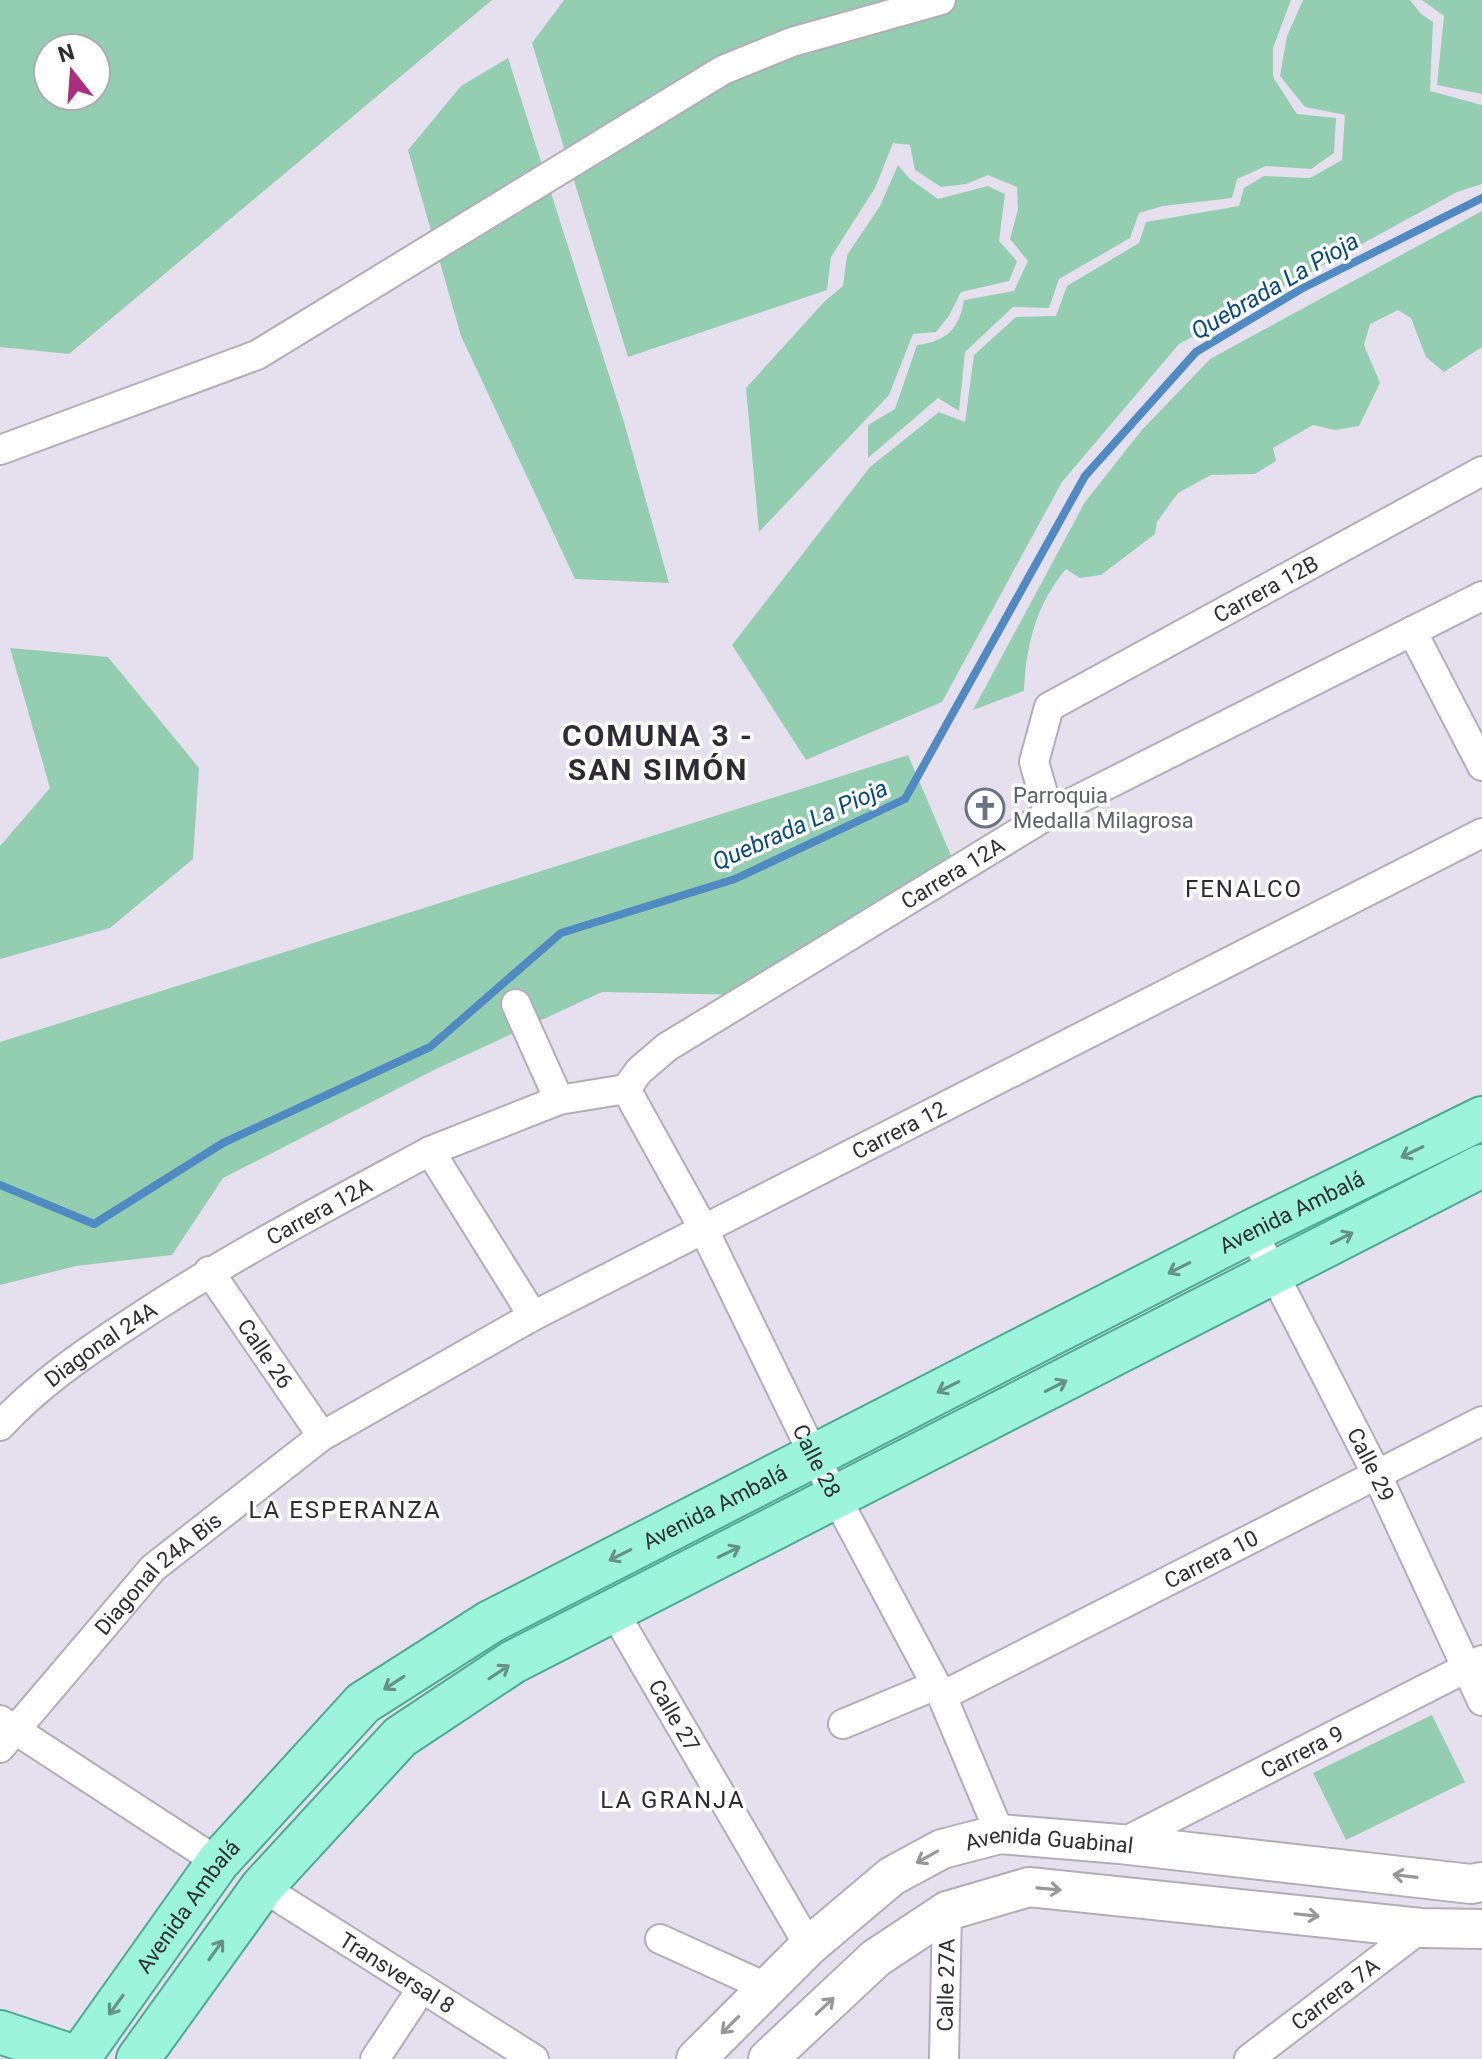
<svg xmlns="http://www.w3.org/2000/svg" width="1482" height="2059" font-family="Roboto,sans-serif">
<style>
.green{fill:#94ceb1;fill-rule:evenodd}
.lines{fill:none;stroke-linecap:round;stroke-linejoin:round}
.stream{stroke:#508ac3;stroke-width:8}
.street-casing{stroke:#b2acb9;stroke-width:32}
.secondary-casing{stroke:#b2acb9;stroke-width:42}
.primary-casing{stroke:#4baa91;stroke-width:46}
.street{stroke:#fff;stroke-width:28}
.secondary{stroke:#fff;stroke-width:38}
.primary{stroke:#9cf4db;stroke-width:42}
.oneway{stroke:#669187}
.oneway2{stroke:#989699}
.labels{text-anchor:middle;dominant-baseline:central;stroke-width:7;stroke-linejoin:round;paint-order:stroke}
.street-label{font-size:22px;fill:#302e33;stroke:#fff}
.worship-label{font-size:22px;fill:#5b616d;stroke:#fff;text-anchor:start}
.water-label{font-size:24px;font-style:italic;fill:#064a80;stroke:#fff}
.neighbourhood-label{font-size:24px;letter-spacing:2px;fill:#2f2b35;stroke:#fff}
.district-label{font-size:30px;font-weight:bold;letter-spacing:2px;fill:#2f2b35;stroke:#fff}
</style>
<rect width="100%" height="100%" fill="#e6e0ee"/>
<path class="green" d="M0,0H492L69,354L0,347ZM48,48H96V96H48Z
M564,0H1291L1273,48V77L1297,114L1336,118L1334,153L1311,169L1266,166L1237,179L1232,198L1163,206L1139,213L1130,238L1059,279L1049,308L1013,307L965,352L959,411L938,398L868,458V425L895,409L917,345C946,341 959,330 964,300L1014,291L1028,261L1010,239L1018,209L1017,187L988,175L966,184L941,187L915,170L910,145L893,143L875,188L831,257L827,290L628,357L532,43Z
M1303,0H1410L1421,14L1433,22L1430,91L1482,105V184L1457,192L1179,344L1062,482L942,702L806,760L732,645L870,467L939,412L965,422L974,355L1016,317L1056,316L1067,286L1139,243L1146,222L1239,206L1244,188L1264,176L1310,178L1342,160L1345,115L1305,107L1280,76L1287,36Z
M1422,0H1482V94L1437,85L1444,16Z
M508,58L624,422L669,583L575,579L461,336L408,150L461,86Z
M898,165L910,179L938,199L988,186L1005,194L999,241L1017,261L1009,281L961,292L949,316L936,332L913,334L889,395L759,532L746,388L824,302L843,286L847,255L880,206Z
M1482,211V347L1444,372L1426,357L1411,318L1398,310L1370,324L1364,345L1380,383L1359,426L1335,430L1313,425L1273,448L1276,461L1255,474L1211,475L1178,493L1157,522L1155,534L1101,575L1080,578L1066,569C1036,604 1026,646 1024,691L973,710L1085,502L1141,431L1210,359Z
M10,648L108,657L199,768L193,859L110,928L0,959V846L50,788Z
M908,755L953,860L745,995L602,992L436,1069L223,1178L172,1255L76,1266L0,1285V1042Z
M1432,1715L1465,1782L1346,1840L1313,1773Z"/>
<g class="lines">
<path class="stream" d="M0,1185L94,1224L223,1143L430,1047L561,933L735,879L905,799L1085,476L1196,352L1301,289L1482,198"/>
<defs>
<g id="street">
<path d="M0,450L257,355L723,70L792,42L941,0"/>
<path d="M1412,631L1482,766"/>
<path id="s1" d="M1049,814L1034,762L1049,707L1482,471"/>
<path d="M516,1004L559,1100"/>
<path id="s2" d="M626,1089L703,1228L814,1456L942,1696L1000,1834"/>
<path id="s3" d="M430,1151L559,1100L626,1089L639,1071L667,1047L1049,814L1482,596"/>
<path id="s4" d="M1252,1231L1376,1473L1482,1701"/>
<path id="s5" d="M209,1271L322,1436"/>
<path id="s6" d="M0,1426C37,1386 83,1354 129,1324C226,1259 328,1206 430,1151L533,1316"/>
<path id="s7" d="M613,1610L809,1946"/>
<path id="s8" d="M942,1696L1482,1421"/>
<path d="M0,1720L218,1862"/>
<path d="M843,1724L936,1685"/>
<path id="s9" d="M0,1748L153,1568L322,1436L533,1316L1482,833"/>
<path id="s10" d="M1120,1844L1482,1660"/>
<path id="s11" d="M262,1887L534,2059"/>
<path d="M660,1939L768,1988"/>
<path d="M375,2059L422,1988"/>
<path id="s12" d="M944,2059L947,1911"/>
<path id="s13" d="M1249,2059L1421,1928"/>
</g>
<g id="secondary">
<path id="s14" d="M696,2059L809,1946L892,1876L942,1849L1000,1834L1120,1844L1471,1884L1482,1882"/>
<path d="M768,2059L876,1958L947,1911L1029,1887L1421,1928L1482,1929"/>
</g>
<g id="primary">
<path d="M0,2032L81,2059"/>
<path id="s15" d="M78,2059L218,1862L363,1703L490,1622L1252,1231L1482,1118"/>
<path d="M138,2059L262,1887L400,1737L513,1662L1482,1166"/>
</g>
</defs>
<use href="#street" class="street-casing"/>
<use href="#secondary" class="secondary-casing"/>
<use href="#primary" class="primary-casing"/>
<use href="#street" class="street"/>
<use href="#secondary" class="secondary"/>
<use href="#primary" class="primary"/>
</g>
<defs><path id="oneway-shaft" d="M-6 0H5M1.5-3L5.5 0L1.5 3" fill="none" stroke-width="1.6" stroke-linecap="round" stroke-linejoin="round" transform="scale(2)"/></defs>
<g class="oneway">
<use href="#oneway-shaft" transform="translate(1412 1152) rotate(154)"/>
<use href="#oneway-shaft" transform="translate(1342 1238) rotate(-27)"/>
<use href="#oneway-shaft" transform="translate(1179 1268) rotate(153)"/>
<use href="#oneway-shaft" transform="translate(1056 1386) rotate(-27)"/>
<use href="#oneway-shaft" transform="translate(948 1387) rotate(153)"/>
<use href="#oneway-shaft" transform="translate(729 1552) rotate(-26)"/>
<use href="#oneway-shaft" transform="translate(620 1555) rotate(153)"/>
<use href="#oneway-shaft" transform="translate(499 1672) rotate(-34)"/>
<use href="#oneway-shaft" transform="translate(394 1683) rotate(147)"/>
<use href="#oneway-shaft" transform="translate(216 1950) rotate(-54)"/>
<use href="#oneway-shaft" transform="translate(116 2005) rotate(126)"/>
</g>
<g class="oneway2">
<use href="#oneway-shaft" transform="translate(927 1857) rotate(151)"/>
<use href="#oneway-shaft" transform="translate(1405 1876) rotate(-173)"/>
<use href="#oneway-shaft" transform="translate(1049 1889) rotate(5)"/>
<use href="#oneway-shaft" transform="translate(1307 1915) rotate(6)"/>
<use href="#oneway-shaft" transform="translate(825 2006) rotate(-43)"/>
<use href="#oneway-shaft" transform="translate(730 2025) rotate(135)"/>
</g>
<defs>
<symbol id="church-ring" viewBox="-11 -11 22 22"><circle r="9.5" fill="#fff" stroke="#6b7280" stroke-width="1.5"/><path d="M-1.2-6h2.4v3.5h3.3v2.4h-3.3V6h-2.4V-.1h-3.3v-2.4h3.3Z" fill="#6b7280"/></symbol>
</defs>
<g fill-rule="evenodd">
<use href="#church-ring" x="963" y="786" width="44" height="44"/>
</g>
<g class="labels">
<g class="street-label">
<text stroke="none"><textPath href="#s1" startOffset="358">Carrera 12B</textPath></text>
<text stroke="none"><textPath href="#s3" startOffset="600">Carrera 12A</textPath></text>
<text stroke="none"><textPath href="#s9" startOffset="1104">Carrera 12</textPath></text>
<text stroke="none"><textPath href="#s6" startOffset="386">Carrera 12A</textPath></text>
<text stroke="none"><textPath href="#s15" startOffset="1508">Avenida Ambalá</textPath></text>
<text stroke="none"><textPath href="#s6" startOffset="130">Diagonal 24A</textPath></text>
<text stroke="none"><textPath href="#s5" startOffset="100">Calle 26</textPath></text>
<text stroke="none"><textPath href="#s2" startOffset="418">Calle 28</textPath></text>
<text stroke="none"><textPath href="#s4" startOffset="262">Calle 29</textPath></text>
<text stroke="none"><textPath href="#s15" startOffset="860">Avenida Ambalá</textPath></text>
<text stroke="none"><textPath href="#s8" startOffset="302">Carrera 10</textPath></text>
<text stroke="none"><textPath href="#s9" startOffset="236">Diagonal 24A Bis</textPath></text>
<text stroke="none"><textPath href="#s7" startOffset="122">Calle 27</textPath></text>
<text stroke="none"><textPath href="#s10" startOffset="204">Carrera 9</textPath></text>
<text stroke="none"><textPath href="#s14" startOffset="434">Avenida Guabinal</textPath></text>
<text stroke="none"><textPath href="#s15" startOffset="188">Avenida Ambalá</textPath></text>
<text stroke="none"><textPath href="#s11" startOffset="160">Transversal 8</textPath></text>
<text stroke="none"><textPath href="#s12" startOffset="74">Calle 27A</textPath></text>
<text stroke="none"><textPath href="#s13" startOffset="108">Carrera 7A</textPath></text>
</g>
<g class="worship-label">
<text x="1013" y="795">Parroquia<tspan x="1013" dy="25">Medalla Milagrosa</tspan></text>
</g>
<g class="water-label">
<text transform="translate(1275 286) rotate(-30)">Quebrada La Pioja</text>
<text transform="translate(800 825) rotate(-24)">Quebrada La Pioja</text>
</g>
<g class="neighbourhood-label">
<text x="1244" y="889">FENALCO</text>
<text x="345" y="1510">LA ESPERANZA</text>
<text x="673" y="1800">LA GRANJA</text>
</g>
<g class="district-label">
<text x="658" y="735">COMUNA 3 -<tspan x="658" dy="34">SAN SIMÓN</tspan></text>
</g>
</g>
<g transform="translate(72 72) rotate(343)"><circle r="38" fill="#ffffff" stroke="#acabad" stroke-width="2"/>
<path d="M0-6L14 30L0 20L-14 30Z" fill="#ab2f81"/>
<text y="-12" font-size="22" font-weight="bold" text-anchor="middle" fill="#302e33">N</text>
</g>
</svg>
